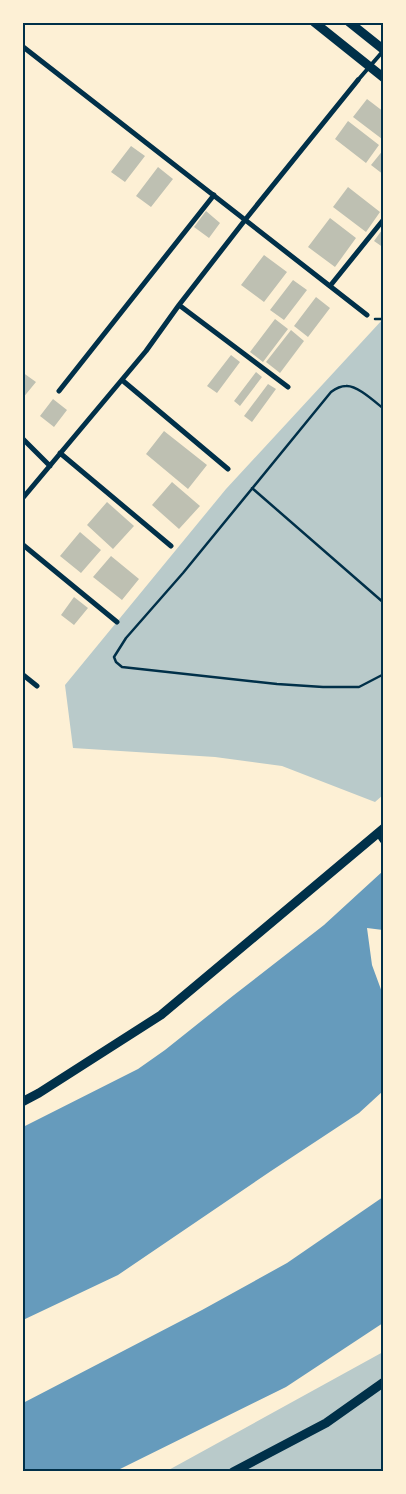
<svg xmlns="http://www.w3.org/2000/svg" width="406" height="1494" font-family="'Noto Sans',sans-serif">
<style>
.green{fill:#b9caca}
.water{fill:#669bbc}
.building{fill:#bec0b2}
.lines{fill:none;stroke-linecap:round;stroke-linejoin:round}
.path{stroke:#003049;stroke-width:2.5}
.service{stroke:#003049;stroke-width:4}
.minor{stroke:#003049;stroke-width:5}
.tertiary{stroke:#003049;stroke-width:9}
.neatline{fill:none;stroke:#003049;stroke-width:2}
</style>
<rect width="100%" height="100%" fill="#fdf0d5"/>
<path class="green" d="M383,319V795L375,802L282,766L215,757L73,748L65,685L226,489Z
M383,1352V1471L165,1472Z"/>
<path class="water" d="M383,871V930L367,928L372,965L383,995V1091L359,1113L271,1171L118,1275L23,1320V1127L138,1069L165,1050L234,995L324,925Z
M383,1197V1323L286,1387L116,1471H23V1403L202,1310L287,1263Z"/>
<path class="building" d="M367,99L384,112V137L382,139L353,117Z
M348,121L379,145L366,163L335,139Z
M131,146L145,156L125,182L111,172Z
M384,149V175L371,165Z
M158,167L173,179L151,207L136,196Z
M348,187L380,212L366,232L333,207Z
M206,211L220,223L209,238L194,227Z
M330,218L356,238L335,267L308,247Z
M382,230L384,232V248L374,241Z
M264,255L287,272L264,302L241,285Z
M293,280L307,290L284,320L270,310Z
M316,297L330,308L308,337L294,326Z
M275,319L288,329L263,362L250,352Z
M291,330L304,341L280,373L266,362Z
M231,355L240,362L217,393L207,386Z
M22,372L36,382L22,399Z
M256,372L262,377L240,406L234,401Z
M268,384L276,389L252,422L244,416Z
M53,399L67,410L54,427L40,416Z
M164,431L207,465L188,489L146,454Z
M172,482L200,506L179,529L152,505Z
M107,502L134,526L113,549L87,525Z
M80,532L101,550L81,573L60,556Z
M111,556L139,579L122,600L93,577Z
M74,597L88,608L74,625L61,615Z"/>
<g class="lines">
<path class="path" d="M375,319H384
M384,409C375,402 357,385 346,386C341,386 335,389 331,392L183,573L126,638L114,657L116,662L122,667L277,684L323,687H359L384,674
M252,488L384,603"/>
<path class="service" d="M358,80L384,50"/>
<path class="minor" d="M22,46L367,315
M330,286L384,219
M179,305L288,387
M122,380L228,469
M59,391L214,195
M22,438L50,466
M60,453L171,546
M22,499L146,351L179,305L245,220L358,80
M22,544L117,622
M22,674L37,686
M377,833L384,843"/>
<path class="tertiary" d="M314,22L384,78
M349,22L384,50
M22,1102L39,1093L161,1015L384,828
M233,1472L326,1423L384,1382"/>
</g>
<rect width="406" height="1494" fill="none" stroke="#fdf0d5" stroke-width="48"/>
<rect x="24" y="24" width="358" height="1446" class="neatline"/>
</svg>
